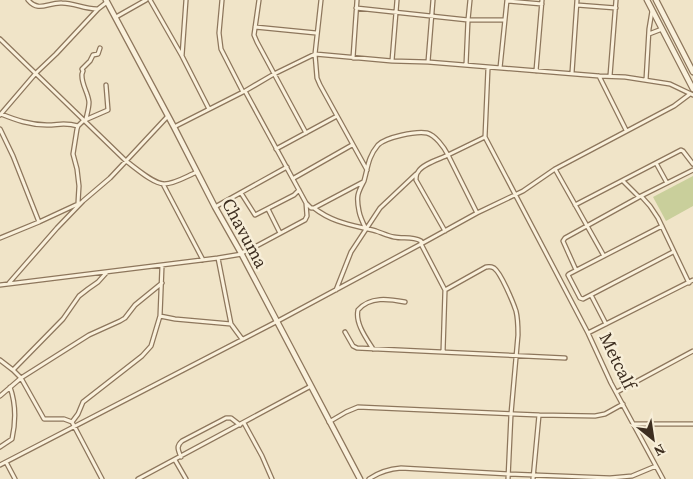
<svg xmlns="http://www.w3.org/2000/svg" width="693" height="479" font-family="'Source Serif 4',serif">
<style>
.green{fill:#c9cf9b}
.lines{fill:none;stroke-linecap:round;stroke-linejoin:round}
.minor-casing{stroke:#8d765c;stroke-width:5.5}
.tertiary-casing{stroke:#8d765c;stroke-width:7}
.minor{stroke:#faf1dc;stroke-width:3}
.tertiary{stroke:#faf1dc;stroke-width:4.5}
.labels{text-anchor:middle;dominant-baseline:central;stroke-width:5;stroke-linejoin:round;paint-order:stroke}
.street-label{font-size:18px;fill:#3d2e20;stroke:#f7eed8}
</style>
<rect width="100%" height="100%" fill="#f0e4c8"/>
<path class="green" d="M693,176V206L666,221L653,197Z"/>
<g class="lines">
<defs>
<path id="minor" d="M28,0C39,13 48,2 62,3C74,3 84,9 97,9
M150,0L182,56L209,109
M222,0L219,33L221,49L243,92
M259,0L254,35L257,42L306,133
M507,1L542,4
M577,5L616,8
M356,8L468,20H505
M116,17L146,0
M255,27L316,33
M649,34L662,29
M0,39L126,161C136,168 152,183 164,184C175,184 187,176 197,172
M182,56L186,0
M353,58L357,0
M392,61L397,0
M428,62L433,0
M466,65L468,20L470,0
M488,68L485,137L588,333L611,383L663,479
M500,68L507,0
M536,71L542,0
M572,73L577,0
M599,76L626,130
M610,76L616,0
M646,80L649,29L652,11
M245,91L306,203L311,208H314L363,182
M1,114C16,120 30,125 47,125C59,125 64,122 78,126
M0,115L36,73L56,54L98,9L107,2
M86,119C87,114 89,108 89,102C88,92 81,84 82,74L83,71L82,69L90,61L93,55L98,54L100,48
M85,120L108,110L106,85
M174,127L245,91L274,74L315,54L321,0
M0,129L13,156L39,222
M276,149L337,116
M656,163L667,183
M555,169L604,256
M367,170L320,85L317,78L315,54L392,61L428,62L599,76L625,77L670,84L693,95
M294,178L352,145
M623,181L639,197
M163,184L203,260
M241,193L255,215L294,195L299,190
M641,196L650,206L658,218L689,283
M78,203L79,186L77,169L73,154L77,129L78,126L84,120
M575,205L681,150L683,151L693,164
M215,207L287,167
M268,209L280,233
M477,213L448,155L485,137
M662,226L569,274L568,275L580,298L583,299L673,252
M366,229C363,223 360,217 359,211C358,206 357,200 358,195C359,190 362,185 364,181C368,167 368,157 378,145C386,137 416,131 427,133C435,135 444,147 448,155C440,159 422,164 418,172C416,174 416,176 416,180L445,231
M0,238L39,222L80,203
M241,253L251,249L305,220L307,216L306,203
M218,258L231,324L242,339
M576,270L563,241L565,238L641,196L693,170
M9,283L57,228L83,201L110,178L126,161L168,116
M0,285L218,258L242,254
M336,290L351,252L380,208L416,174
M445,290L486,267C490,267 490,266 494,268C501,273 513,302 516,311C518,319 518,327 518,335L511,414L508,479
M591,295L606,324
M160,316L175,319L231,324
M345,332L353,346L357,348L565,358
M588,333L693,280
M373,349C366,338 355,323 358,310C370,296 389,299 405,302
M443,352L445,290L421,244L477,213L523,191L555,169L674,106L690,94
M0,360L13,370L21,378L44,419H64L72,422L102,479
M13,370L63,319L79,296L88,289L98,282L107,272
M617,392L693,351
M0,396L21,378L89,335L120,321L125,318L135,305L162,283
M72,422L78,414L83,402L142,356L151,346L160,316L162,266
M329,422L346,412L358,407L539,415L595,416L605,414L623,404
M244,423L262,456L272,479
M634,424H693
M0,447L12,439C16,421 16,404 10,387
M181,457C178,450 176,446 182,441L226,418H231L240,425
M175,460L186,479
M6,462L15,479
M0,465L276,322L421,244V241C412,236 403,239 394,237C388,236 382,233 376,231C353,225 333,223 314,208
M138,479L311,386
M369,479C379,472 388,469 401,468L509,474L610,478L632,476L656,466
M533,479L539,415"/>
<path id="tertiary" d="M106,0L174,127L215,207L241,253L360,479
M647,0L693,89
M656,0L693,72"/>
</defs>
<use href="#minor" class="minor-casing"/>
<use href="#tertiary" class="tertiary-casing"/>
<use href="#minor" class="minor"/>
<use href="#tertiary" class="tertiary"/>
</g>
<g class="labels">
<g class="street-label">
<text transform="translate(245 233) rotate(62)">Chavuma</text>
<text transform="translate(618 361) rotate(64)">Metcalf</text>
</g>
</g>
<g transform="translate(653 439) rotate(150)" stroke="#f7eed8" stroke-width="4" paint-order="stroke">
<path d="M0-4L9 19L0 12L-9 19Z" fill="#3d2e20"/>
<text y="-8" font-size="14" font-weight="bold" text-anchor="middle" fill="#3d2e20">N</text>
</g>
</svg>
